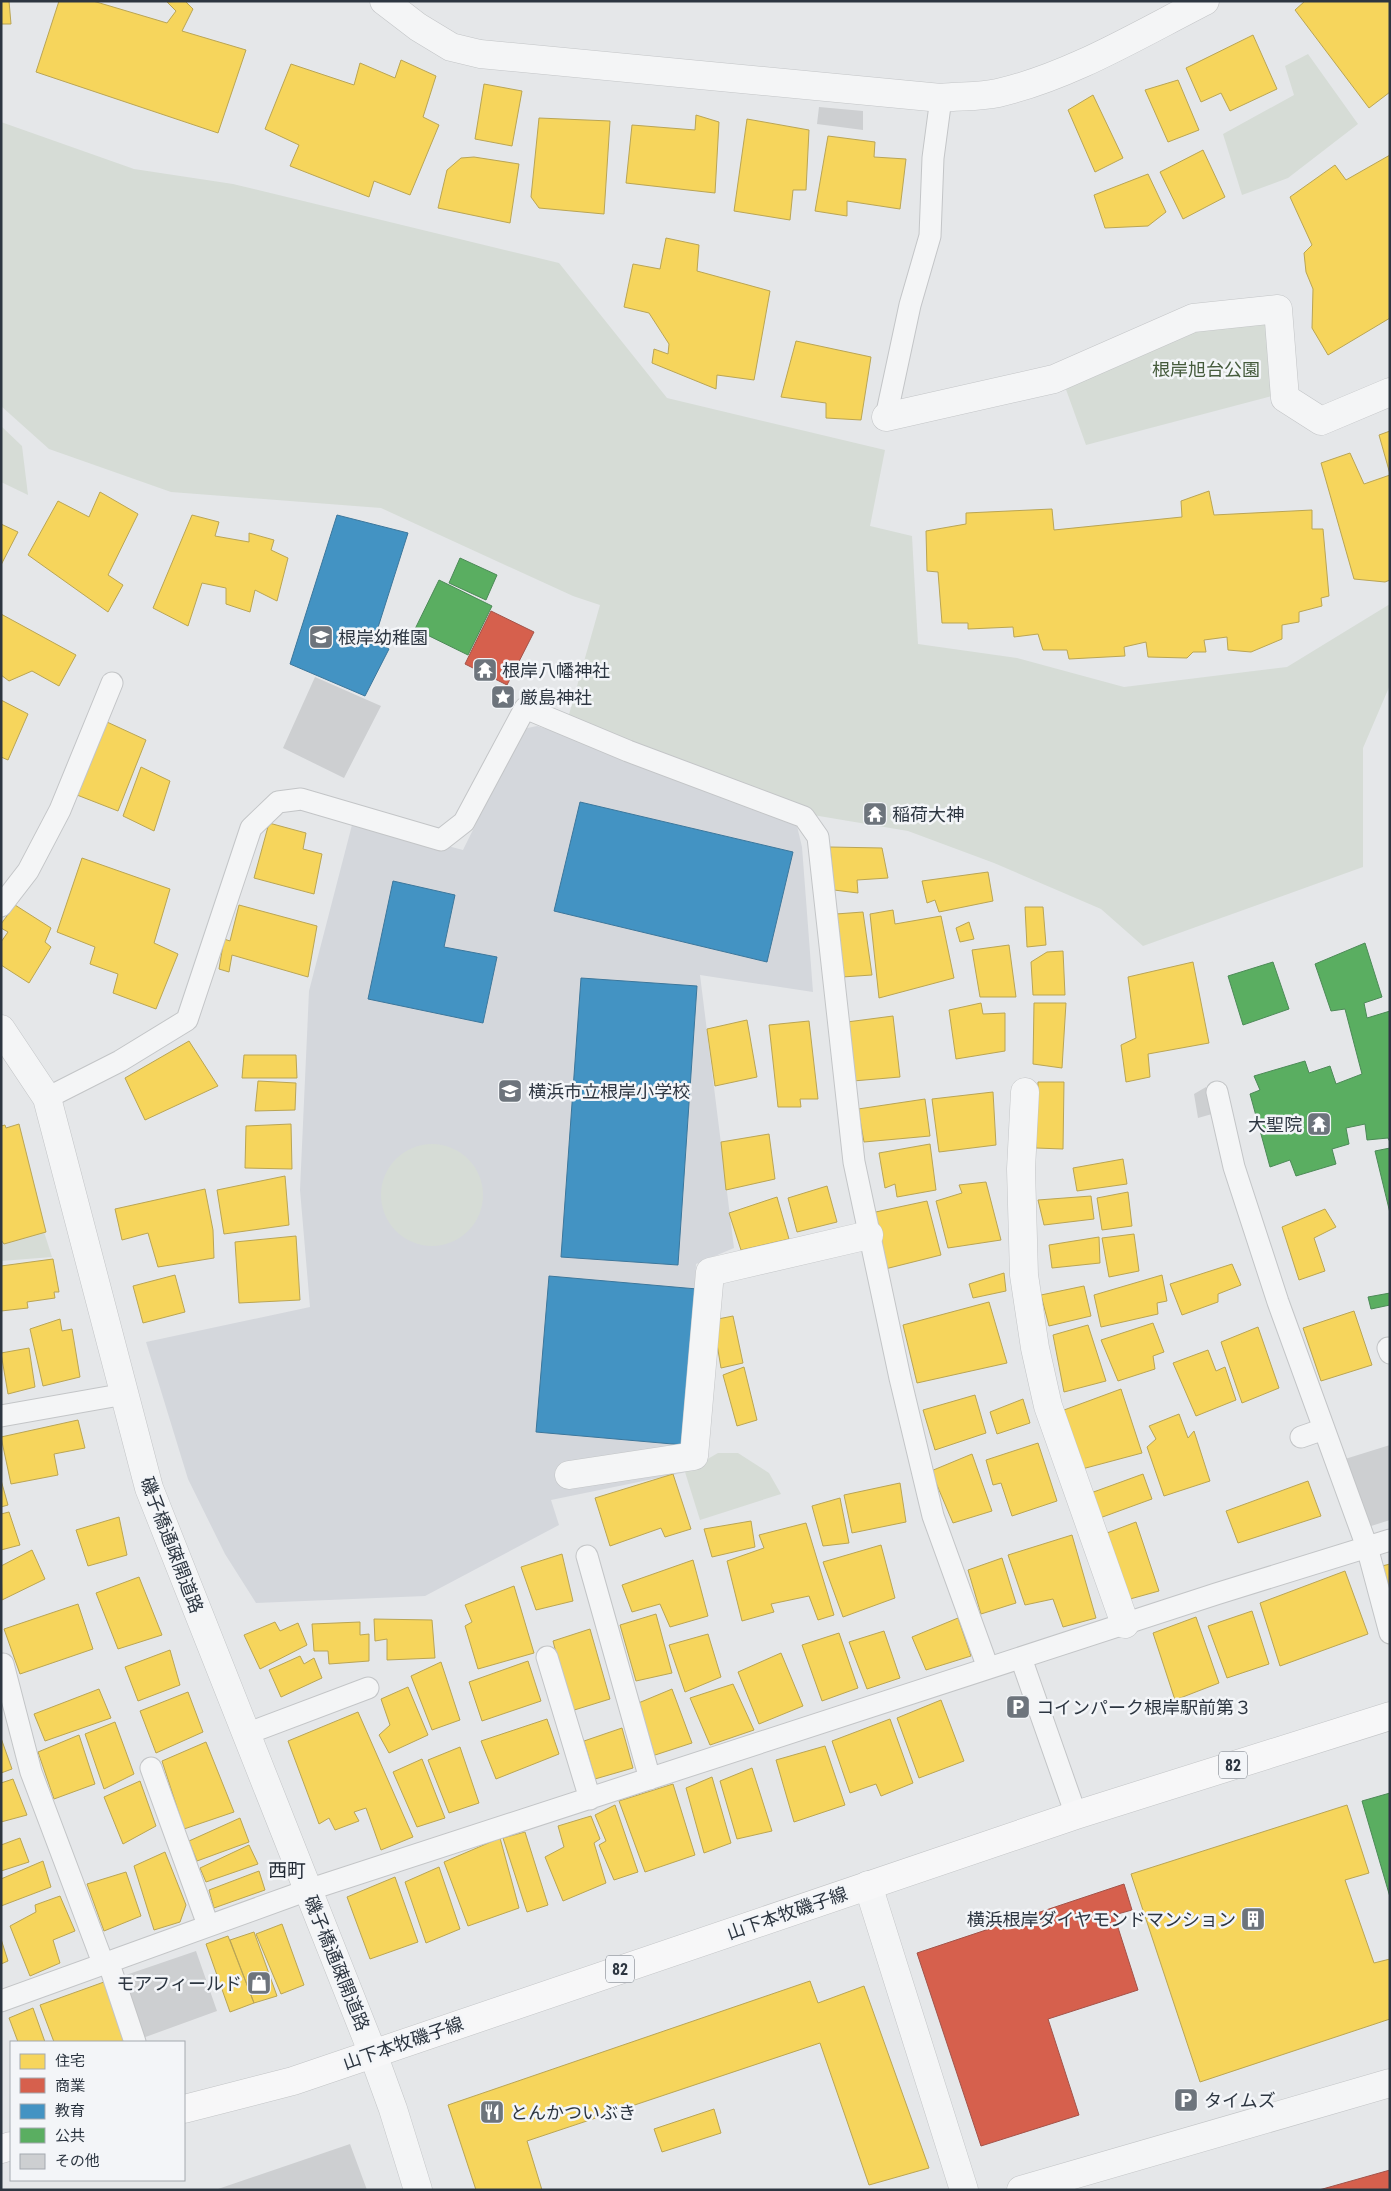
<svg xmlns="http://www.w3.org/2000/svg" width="1391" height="2191" font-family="'Roboto Condensed','Noto Sans JP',sans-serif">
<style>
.built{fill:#d4d7dc}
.green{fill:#d6dcd6}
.homes{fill:#f6d55c;stroke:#baa554}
.shops{fill:#d6604d;stroke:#a35349}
.schools{fill:#4393c3;stroke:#3c779c}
.public{fill:#5aae61;stroke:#4c8a57}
.building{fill:#cdcfd1}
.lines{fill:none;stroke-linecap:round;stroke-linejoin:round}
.service-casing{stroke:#c3c5c7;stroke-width:23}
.minor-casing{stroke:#c3c5c7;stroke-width:29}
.tertiary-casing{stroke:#c3c5c7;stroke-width:29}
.primary-casing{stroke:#c2c4c6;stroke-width:29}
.service{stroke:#f4f5f6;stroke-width:21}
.minor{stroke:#f4f5f6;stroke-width:28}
.tertiary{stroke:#f4f5f6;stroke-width:28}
.primary{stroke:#f7f7f8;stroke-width:28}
.labels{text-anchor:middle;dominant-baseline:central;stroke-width:5;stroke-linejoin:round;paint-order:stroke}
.shield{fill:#f3f5f8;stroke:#686f78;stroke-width:1}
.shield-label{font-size:16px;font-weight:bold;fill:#2d3641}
.park-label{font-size:18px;fill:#455b3c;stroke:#f3f5f8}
.poi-label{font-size:18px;fill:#2d3641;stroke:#f3f5f8;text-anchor:start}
.street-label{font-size:18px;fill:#2d3641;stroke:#f3f5f8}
.neighbourhood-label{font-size:19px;fill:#1f2732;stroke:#f3f5f8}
</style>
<rect width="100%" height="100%" fill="#e5e7e9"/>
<path class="built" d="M537,726L793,809L802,847L813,992L700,975L734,1248L696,1264L687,1472L551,1500L559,1525L425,1596L256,1603L225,1554L188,1479L146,1342L310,1307L300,1190L309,991L353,821L463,850L523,729Z"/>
<path class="green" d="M1308,54L1358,124L1288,178L1242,195L1223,134L1294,95L1285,66Z
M1,122L134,169L233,184L559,263L667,398L885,450L870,526L912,536L918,644L1017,658L1124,687L1287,667L1390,604V685L1363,748V867L1143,946L1101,909L994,863L908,831L813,815L566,725L600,605L573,596L381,508L171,492L49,449L1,406Z
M1271,318L1276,395L1086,445L1064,384L1195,326Z
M1,426L22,446L28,495L1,482Z
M381 1195a51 51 0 1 1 102 0a51 51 0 1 1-102 0Z
M44,1232L52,1257L1,1261V1240L5,1244Z
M718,1453H738L769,1473L781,1494L700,1520L685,1472Z"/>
<path class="homes" d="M1,1H9L11,24H1Z
M59,1H93L167,23L176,11L167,2L185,1L193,9L182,31L246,50L218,133L36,72Z
M1305,1H1390V92L1369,108L1295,10Z
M1253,35L1277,89L1230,111L1221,93L1201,102L1186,68Z
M401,60L436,76L423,117L439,125L410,195L374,181L369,197L290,166L299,145L265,129L291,64L354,85L360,63L395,78Z
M1178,80L1199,130L1168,142L1145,90Z
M484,84L522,91L512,146L475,139Z
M1093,95L1123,158L1095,172L1068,110Z
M696,115L719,122L715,193L626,183L632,125L695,130Z
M539,118L610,121L604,214L539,208L531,197Z
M747,119L809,130L806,190H793L790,220L734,211Z
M828,136L875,142L874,157L906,159L900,209L847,201V216L815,211Z
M1203,150L1225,197L1183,219L1160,172Z
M1390,155V318L1328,355L1312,328L1313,289L1306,272L1304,253L1312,245L1290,197L1335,165L1346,180Z
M474,157L519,164L510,223L438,208L447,170L461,158Z
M1148,174L1166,212L1148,226L1105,228L1094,195Z
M666,238L699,245L697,271L770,291L754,380L717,375L716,389L652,363L654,349L668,354L669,344L649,313L624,307L633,264L660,269Z
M796,341L871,357L861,420L826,418V403L781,397Z
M1390,431V474L1379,435Z
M1350,453L1364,484L1390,475V580L1385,582L1354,579L1321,463Z
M1209,491L1214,515L1312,510V529H1323L1329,596L1321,598L1322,606L1299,612V622L1282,625V639L1251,652L1228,650L1227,637L1204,640L1206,652H1193L1187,658L1148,657L1146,642L1124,647L1125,656L1069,659L1067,650H1043L1038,634L1014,637L1013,627L968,629V623H942L938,572L927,571L926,531L966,524V513L1052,509L1054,530L1182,517L1181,501Z
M100,492L138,514L108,575L123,585L108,612L28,555L58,501L89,517Z
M192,515L219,522L215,536L249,542V533L274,540L271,550L288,558L277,601L255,590L250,612L226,604V588L202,583L188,626L153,608Z
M1,524L18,532L1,565Z
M1,614L76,655L59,686L32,671L9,681L1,675Z
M1,700L28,714L8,760L1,757Z
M107,722L146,740L118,811L77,795Z
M141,767L170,781L154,831L123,816Z
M269,823L306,833L303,849L322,854L314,894L254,878Z
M830,847L882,848L888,878L857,880L858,893L834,890Z
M82,858L170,889L154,943L178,954L156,1009L113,993L118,974L90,964L95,947L57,932Z
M988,872L993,901L939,912L935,900L927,903L922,881Z
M15,905L51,928L45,942L51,947L29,983L1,965V942L8,932L1,928V924Z
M239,905L317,926L308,977L232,955L229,972L219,969L224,939L230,941Z
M1025,907H1043L1046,945L1027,947Z
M893,910L895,924L941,916L954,978L879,998L870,914Z
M863,912L872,975L842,977L836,914Z
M969,922L974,939L960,942L956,928Z
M1009,945L1016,997H980L972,950Z
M1063,951L1065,995H1033L1031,962L1047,952Z
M1193,962L1209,1043L1148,1054L1150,1077L1126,1082L1121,1045L1136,1038L1128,977Z
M981,1003L983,1014L1005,1013V1051L956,1059L949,1010Z
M1034,1003H1066L1062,1068L1033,1064Z
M893,1016L900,1077L853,1081L847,1022Z
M747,1020L757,1077L715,1086L707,1029Z
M809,1021L818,1099H800L801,1107H778L769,1025Z
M189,1041L218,1086L145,1120L125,1078Z
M244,1055H296L297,1078H242Z
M258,1081L296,1083L295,1110L255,1111Z
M1038,1082H1064L1063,1149L1036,1148Z
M993,1092L996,1145L939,1152L932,1099Z
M925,1099L930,1136L864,1142L858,1109Z
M19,1124L46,1232L4,1244L1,1240V1126L5,1125L6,1128Z
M291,1124L292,1169L245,1168L246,1126Z
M769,1134L775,1179L726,1190L721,1142Z
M930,1144L936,1190L897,1197L895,1184L885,1188L879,1153Z
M1123,1159L1127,1184L1077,1191L1073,1168Z
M285,1176L289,1225L224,1234L217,1190Z
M986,1182L1001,1240L948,1248L936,1201L962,1193L959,1185Z
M827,1186L837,1222L797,1232L788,1198Z
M205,1189L213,1230L214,1258L158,1267L148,1233L122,1240L115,1209Z
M1128,1192L1132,1226L1102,1230L1097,1198Z
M1091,1196L1094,1219L1044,1225L1038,1200Z
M777,1197L789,1239L741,1250L729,1213Z
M927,1201L941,1255L885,1269L871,1213Z
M1325,1209L1336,1227L1314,1238L1325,1271L1299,1280L1282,1227Z
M1134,1234L1139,1271L1109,1277L1102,1238Z
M296,1236L300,1300L239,1303L235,1242Z
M1099,1237L1100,1263L1052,1268L1049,1245Z
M53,1259L59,1292H54L55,1298L27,1302L28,1308L1,1311V1266Z
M1232,1264L1241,1285L1218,1294V1302L1182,1315L1170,1284Z
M1004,1273L1006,1291L973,1298L969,1284Z
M175,1275L185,1312L143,1323L133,1286Z
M1162,1275L1167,1301L1157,1303L1158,1314L1101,1327L1094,1295Z
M1084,1286L1091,1316L1049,1326L1041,1295Z
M989,1302L1007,1363L917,1383L903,1325Z
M1354,1311L1372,1365L1321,1381L1303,1328Z
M733,1316L743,1363L721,1368L713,1320Z
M60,1319L62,1331L72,1329L80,1377L43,1386L30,1329Z
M1153,1323L1164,1352L1153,1356L1155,1369L1118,1381L1101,1340Z
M1088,1325L1106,1381L1064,1392L1053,1335Z
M1258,1327L1279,1388L1242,1403L1221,1342Z
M29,1348L35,1387L8,1394L1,1353Z
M1208,1350L1216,1371L1225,1367L1236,1400L1196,1416L1173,1363Z
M744,1367L757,1420L737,1426L723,1375Z
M1121,1389L1142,1453L1082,1469L1064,1410Z
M975,1395L986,1433L935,1450L923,1410Z
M1023,1399L1030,1423L997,1434L990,1412Z
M1179,1414L1188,1438L1194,1431L1210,1481L1164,1496L1147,1447L1156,1439L1149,1426Z
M78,1420L85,1448L54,1454L58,1475L11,1484L1,1437Z
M1038,1443L1057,1501L1012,1516L1001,1483L993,1485L986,1460Z
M972,1454L992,1511L953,1523L931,1471Z
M673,1474L691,1529L665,1537L661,1528L610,1546L595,1498Z
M1143,1474L1152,1499L1097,1519L1088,1494Z
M1,1480L8,1505L1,1507Z
M1308,1481L1321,1516L1238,1543L1226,1511Z
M900,1483L906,1522L852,1533L844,1495Z
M840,1498L849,1543L823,1546L812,1506Z
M9,1512L20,1545L1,1550V1514Z
M119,1517L127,1555L88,1566L76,1530Z
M751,1521L755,1547L712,1557L704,1529Z
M1136,1522L1159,1591L1130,1599L1107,1533Z
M806,1523L834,1615L818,1620L809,1596L771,1604L774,1612L742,1621L727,1561L764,1548L759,1535Z
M1072,1535L1096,1618L1063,1627L1053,1599L1025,1605L1008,1555Z
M881,1545L895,1598L843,1617L823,1562Z
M32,1550L45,1579L2,1600L1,1566Z
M562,1554L573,1601L536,1610L521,1567Z
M1002,1558L1016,1603L981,1614L968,1570Z
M693,1560L708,1616L670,1627L660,1604L632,1612L622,1585Z
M1390,1564V1606L1382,1566Z
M1345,1571L1368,1634L1280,1666L1260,1603Z
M139,1577L162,1635L118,1649L96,1593Z
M514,1586L534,1653L478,1669L465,1626L472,1622L465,1605Z
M78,1604L93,1649L20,1674L4,1629Z
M1252,1611L1269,1664L1227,1678L1208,1626Z
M656,1614L672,1673L636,1681L620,1625Z
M1196,1617L1219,1683L1175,1700L1153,1633Z
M958,1618L971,1656L926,1670L912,1637Z
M374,1619L432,1620L435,1658L387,1660V1639L375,1641Z
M275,1622L280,1631L298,1623L307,1645L260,1669L244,1635Z
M360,1622V1635L369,1634V1661L329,1664L328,1651H314L312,1624Z
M590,1629L610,1699L571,1711L553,1641Z
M884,1631L900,1678L867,1689L849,1642Z
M839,1633L858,1688L822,1701L802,1645Z
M708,1634L721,1677L685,1692L669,1645Z
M170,1650L180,1685L138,1701L125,1667Z
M781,1653L803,1706L759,1724L738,1672Z
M300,1656L304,1664L314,1658L322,1678L281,1697L269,1670Z
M528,1661L541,1701L482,1721L469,1682Z
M441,1662L460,1720L432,1730L411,1676Z
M733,1684L754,1730L710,1745L690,1698Z
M408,1687L428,1735L389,1753L379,1735L390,1725L381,1699Z
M99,1689L111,1718L45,1741L34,1714Z
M672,1689L692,1743L652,1756L636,1704Z
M188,1692L203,1732L156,1753L140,1711Z
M941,1700L964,1761L919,1778L897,1718Z
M358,1712L413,1837L381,1850L366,1808L354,1812L359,1821L335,1830L329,1818L319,1824L288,1741Z
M547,1719L559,1754L496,1779L481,1741Z
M890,1719L913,1783L881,1796L876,1784L850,1793L832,1741Z
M115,1722L134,1774L104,1789L85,1734Z
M622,1728L633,1768L595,1779L584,1741Z
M79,1735L95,1784L54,1799L38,1752Z
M1,1738L12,1769L1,1773Z
M206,1742L234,1812L184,1829L162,1761Z
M825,1746L845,1805L794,1822L776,1760Z
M460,1747L479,1803L449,1813L428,1760Z
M422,1759L445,1818L417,1827L393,1772Z
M752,1768L772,1831L737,1839L720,1781Z
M712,1777L731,1843L704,1853L686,1788Z
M13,1779L27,1815L1,1822V1783Z
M140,1781L156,1826L123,1844L104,1797Z
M673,1784L695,1855L645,1872L619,1801Z
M615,1805L638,1872L614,1880L599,1845L606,1841L595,1815Z
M1347,1805L1369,1873L1345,1880L1374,1963L1390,1959V2019L1200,2082L1131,1874Z
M591,1816L600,1839L594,1843L606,1883L563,1901L545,1857L564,1847L558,1826Z
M240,1818L249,1842L197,1861L189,1841Z
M525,1832L548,1905L527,1912L503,1838Z
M20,1838L29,1862L1,1871V1845Z
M500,1838L519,1908L468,1926L444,1862Z
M249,1845L258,1864L206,1882L200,1868Z
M165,1852L186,1905L180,1922L154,1930L134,1866Z
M43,1861L51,1887L1,1906V1879Z
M439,1867L460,1929L426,1943L405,1882Z
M259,1871L265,1890L214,1908L209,1890Z
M126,1872L141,1916L104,1931L87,1884Z
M395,1877L418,1942L370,1959L347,1897Z
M60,1896L75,1931L53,1940L60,1963L30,1976L10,1926L36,1912L35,1905Z
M282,1924L304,1985L281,1994L256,1934Z
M254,1932L277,1996L254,2003L230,1940Z
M228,1936L254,2003L230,2012L206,1944Z
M1,1939L8,1961L1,1964Z
M810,1981L818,2003L864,1986L929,2168L869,2185L820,2043L527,2141L542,2190H476L448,2105Z
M104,1982L125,2042H54L40,2005Z
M33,2008L45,2042H18L9,2018Z
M714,2109L721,2133L662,2152L654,2129Z"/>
<path class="shops" d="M491,611L534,632L507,685L465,664Z
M1124,1884L1132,1910L1114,1915L1138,1990L1048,2019L1079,2115L981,2146L917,1953Z
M1390,2170V2190H1319Z"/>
<path class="schools" d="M337,515L408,533L374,640L389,649L365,696L290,664Z
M580,802L793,852L767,962L554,911Z
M393,881L455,895L444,947L497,957L483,1023L368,999Z
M581,978L697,986L678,1265L561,1257Z
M549,1276L697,1289L684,1445L536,1432Z"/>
<path class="public" d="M460,558L497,575L486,600L449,583Z
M439,580L492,606L468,655L415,629Z
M1365,943L1382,997L1364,1003L1367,1018L1390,1011V1142L1388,1138L1367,1140L1365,1124L1346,1128L1349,1144L1332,1149L1336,1164L1296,1176L1290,1160L1270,1167L1250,1094L1260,1090L1254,1076L1305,1061L1309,1073L1330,1066L1336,1084L1362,1074L1345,1009L1331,1011L1315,964Z
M1273,962L1289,1009L1243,1025L1228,976Z
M1390,1148V1213L1375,1151Z
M1390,1293V1305L1371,1309L1368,1297Z
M1390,1793V1897L1362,1801Z"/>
<path class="building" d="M819,107L863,111V130L817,124Z
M315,677L381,706L344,778L283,748Z
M1206,1087L1212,1114L1198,1118L1194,1094Z
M1390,1445V1520L1368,1527L1345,1459Z
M196,1951L217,2011L140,2039L120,1977Z
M350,2144L367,2190H218V2189Z"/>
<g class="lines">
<defs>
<path id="service" d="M886,417L910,305L930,236L933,158L941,98
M1,906L28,871L60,810L112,683
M1217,1092L1234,1167L1278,1302L1367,1547L1390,1633
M47,1098L120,1061L187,1020L251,828L278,802L301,799L441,840L464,822L525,708L628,751L804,817L818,837L854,1162L900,1378L933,1516L988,1668
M1388,1348L1390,1353
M1,1416L125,1394
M1301,1437L1324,1429
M587,1556L650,1779
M547,1657L590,1799
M1021,1658L1076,1815
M3,1664L31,1772L103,1963
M246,1734L368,1688
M151,1768L208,1925
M108,1961L135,2042
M1,2001L308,1890L1216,1594L1390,1540"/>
<path id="minor" d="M384,1L418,27L451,47L480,54L941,98C959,96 980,97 998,93C1071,76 1138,35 1205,1
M886,417L1054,379L1193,318L1278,309L1285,398L1321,421L1390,392
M1,1029L47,1098L149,1488L373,2054
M1025,1092L1021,1169L1024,1275L1035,1348L1048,1406L1125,1624
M569,1475L694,1456L710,1272L869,1235
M868,1885L964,2190
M1021,2190L1390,2083"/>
<path id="tertiary" d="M373,2054L393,2109L418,2190"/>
<path id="primary" d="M184,2109L293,2081L1076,1815L1390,1716
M1,2149L11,2146"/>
</defs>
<use href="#service" class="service-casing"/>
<use href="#minor" class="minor-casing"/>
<use href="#tertiary" class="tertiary-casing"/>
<use href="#primary" class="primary-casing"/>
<use href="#service" class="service"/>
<use href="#minor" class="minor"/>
<use href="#tertiary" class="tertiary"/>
<use href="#primary" class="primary"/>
</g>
<defs>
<symbol id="school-square" viewBox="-11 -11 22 22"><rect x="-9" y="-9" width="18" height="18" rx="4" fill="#6d747c" stroke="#f3f5f8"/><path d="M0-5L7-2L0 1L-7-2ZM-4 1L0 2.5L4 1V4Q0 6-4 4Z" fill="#fff"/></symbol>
<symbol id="temple-square" viewBox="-11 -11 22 22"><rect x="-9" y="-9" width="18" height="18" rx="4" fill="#6d747c" stroke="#f3f5f8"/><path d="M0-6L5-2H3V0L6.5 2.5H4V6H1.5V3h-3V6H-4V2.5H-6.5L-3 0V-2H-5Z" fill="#fff"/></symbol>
<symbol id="sight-square" viewBox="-11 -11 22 22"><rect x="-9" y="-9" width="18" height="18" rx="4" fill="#6d747c" stroke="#f3f5f8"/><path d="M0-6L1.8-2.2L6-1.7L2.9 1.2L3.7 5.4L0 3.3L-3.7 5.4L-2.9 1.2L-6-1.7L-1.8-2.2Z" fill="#fff"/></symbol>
<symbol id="parking-square" viewBox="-11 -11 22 22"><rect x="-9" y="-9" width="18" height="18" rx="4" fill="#6d747c" stroke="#f3f5f8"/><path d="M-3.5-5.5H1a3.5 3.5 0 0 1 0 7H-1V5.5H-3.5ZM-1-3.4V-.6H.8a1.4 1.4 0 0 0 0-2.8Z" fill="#fff"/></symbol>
<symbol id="building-square" viewBox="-11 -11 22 22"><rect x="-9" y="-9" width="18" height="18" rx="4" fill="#6d747c" stroke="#f3f5f8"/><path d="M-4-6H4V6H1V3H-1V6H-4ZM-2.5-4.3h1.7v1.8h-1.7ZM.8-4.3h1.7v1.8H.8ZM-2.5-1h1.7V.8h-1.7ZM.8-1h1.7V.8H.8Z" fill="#fff"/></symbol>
<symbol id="shop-square" viewBox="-11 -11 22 22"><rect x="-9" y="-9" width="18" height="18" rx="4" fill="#6d747c" stroke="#f3f5f8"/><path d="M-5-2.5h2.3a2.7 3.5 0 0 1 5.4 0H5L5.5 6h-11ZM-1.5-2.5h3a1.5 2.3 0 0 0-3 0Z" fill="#fff"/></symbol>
<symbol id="restaurant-square" viewBox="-11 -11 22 22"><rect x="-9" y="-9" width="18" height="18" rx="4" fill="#6d747c" stroke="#f3f5f8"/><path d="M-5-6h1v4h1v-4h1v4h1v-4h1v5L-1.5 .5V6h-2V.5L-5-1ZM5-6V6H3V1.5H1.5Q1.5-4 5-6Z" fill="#fff"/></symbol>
</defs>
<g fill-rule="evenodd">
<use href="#school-square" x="307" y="623" width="28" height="28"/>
<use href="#temple-square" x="471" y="656" width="28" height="28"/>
<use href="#sight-square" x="489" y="683" width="28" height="28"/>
<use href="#temple-square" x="861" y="800" width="28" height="28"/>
<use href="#school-square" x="496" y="1077" width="28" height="28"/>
<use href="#temple-square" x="1305" y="1110" width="28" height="28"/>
<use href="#parking-square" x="1004" y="1693" width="28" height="28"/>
<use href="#building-square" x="1239" y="1905" width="28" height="28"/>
<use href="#shop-square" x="245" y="1969" width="28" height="28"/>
<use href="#parking-square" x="1172" y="2086" width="28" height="28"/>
<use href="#restaurant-square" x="478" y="2098" width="28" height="28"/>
</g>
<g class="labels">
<g class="shield">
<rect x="1219" y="1751.5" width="28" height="27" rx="4"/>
<rect x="606" y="1955.5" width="28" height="27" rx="4"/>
</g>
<g class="shield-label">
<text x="1233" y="1765">82</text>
<text x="620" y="1969">82</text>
</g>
<g class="park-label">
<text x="1206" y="369">根岸旭台公園</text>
</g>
<g class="poi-label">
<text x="338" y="637">根岸幼稚園</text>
<text x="502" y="670">根岸八幡神社</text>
<text x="520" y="697">厳島神社</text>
<text x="892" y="814">稲荷大神</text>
<text x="528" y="1091">横浜市立根岸小学校</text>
<text x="1302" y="1124" text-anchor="end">大聖院</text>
<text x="1036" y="1707">コインパーク根岸駅前第３</text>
<text x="1236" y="1919" text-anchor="end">横浜根岸ダイヤモンドマンション</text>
<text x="242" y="1983" text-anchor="end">モアフィールド</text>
<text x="1204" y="2100">タイムズ</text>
<text x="510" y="2112">とんかついぶき</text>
</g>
<g class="street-label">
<text transform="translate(172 1545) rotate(69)">磯子橋通疎開道路</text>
<text transform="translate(787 1913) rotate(-19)">山下本牧磯子線</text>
<text transform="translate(337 1963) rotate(68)">磯子橋通疎開道路</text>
<text transform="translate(403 2043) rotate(-19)">山下本牧磯子線</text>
</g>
<g class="neighbourhood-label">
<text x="287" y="1870">西町</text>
</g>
</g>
<rect width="1391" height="2191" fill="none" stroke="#2d3641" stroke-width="5"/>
<rect x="10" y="2041" width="175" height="140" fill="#f3f5f8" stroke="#a4a9af"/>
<rect x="20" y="2054" width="25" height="15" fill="#f6d55c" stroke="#a4a9af"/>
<text x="55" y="2066" font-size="15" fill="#2d3641">住宅</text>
<rect x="20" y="2078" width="25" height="15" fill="#d6604d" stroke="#a4a9af"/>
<text x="55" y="2091" font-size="15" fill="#2d3641">商業</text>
<rect x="20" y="2104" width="25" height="15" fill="#4393c3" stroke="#a4a9af"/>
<text x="55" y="2116" font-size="15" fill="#2d3641">教育</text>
<rect x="20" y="2128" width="25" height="15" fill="#5aae61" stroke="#a4a9af"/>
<text x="55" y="2141" font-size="15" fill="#2d3641">公共</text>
<rect x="20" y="2154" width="25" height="15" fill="#cdcfd1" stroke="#a4a9af"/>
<text x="55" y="2166" font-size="15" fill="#2d3641">その他</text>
</svg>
